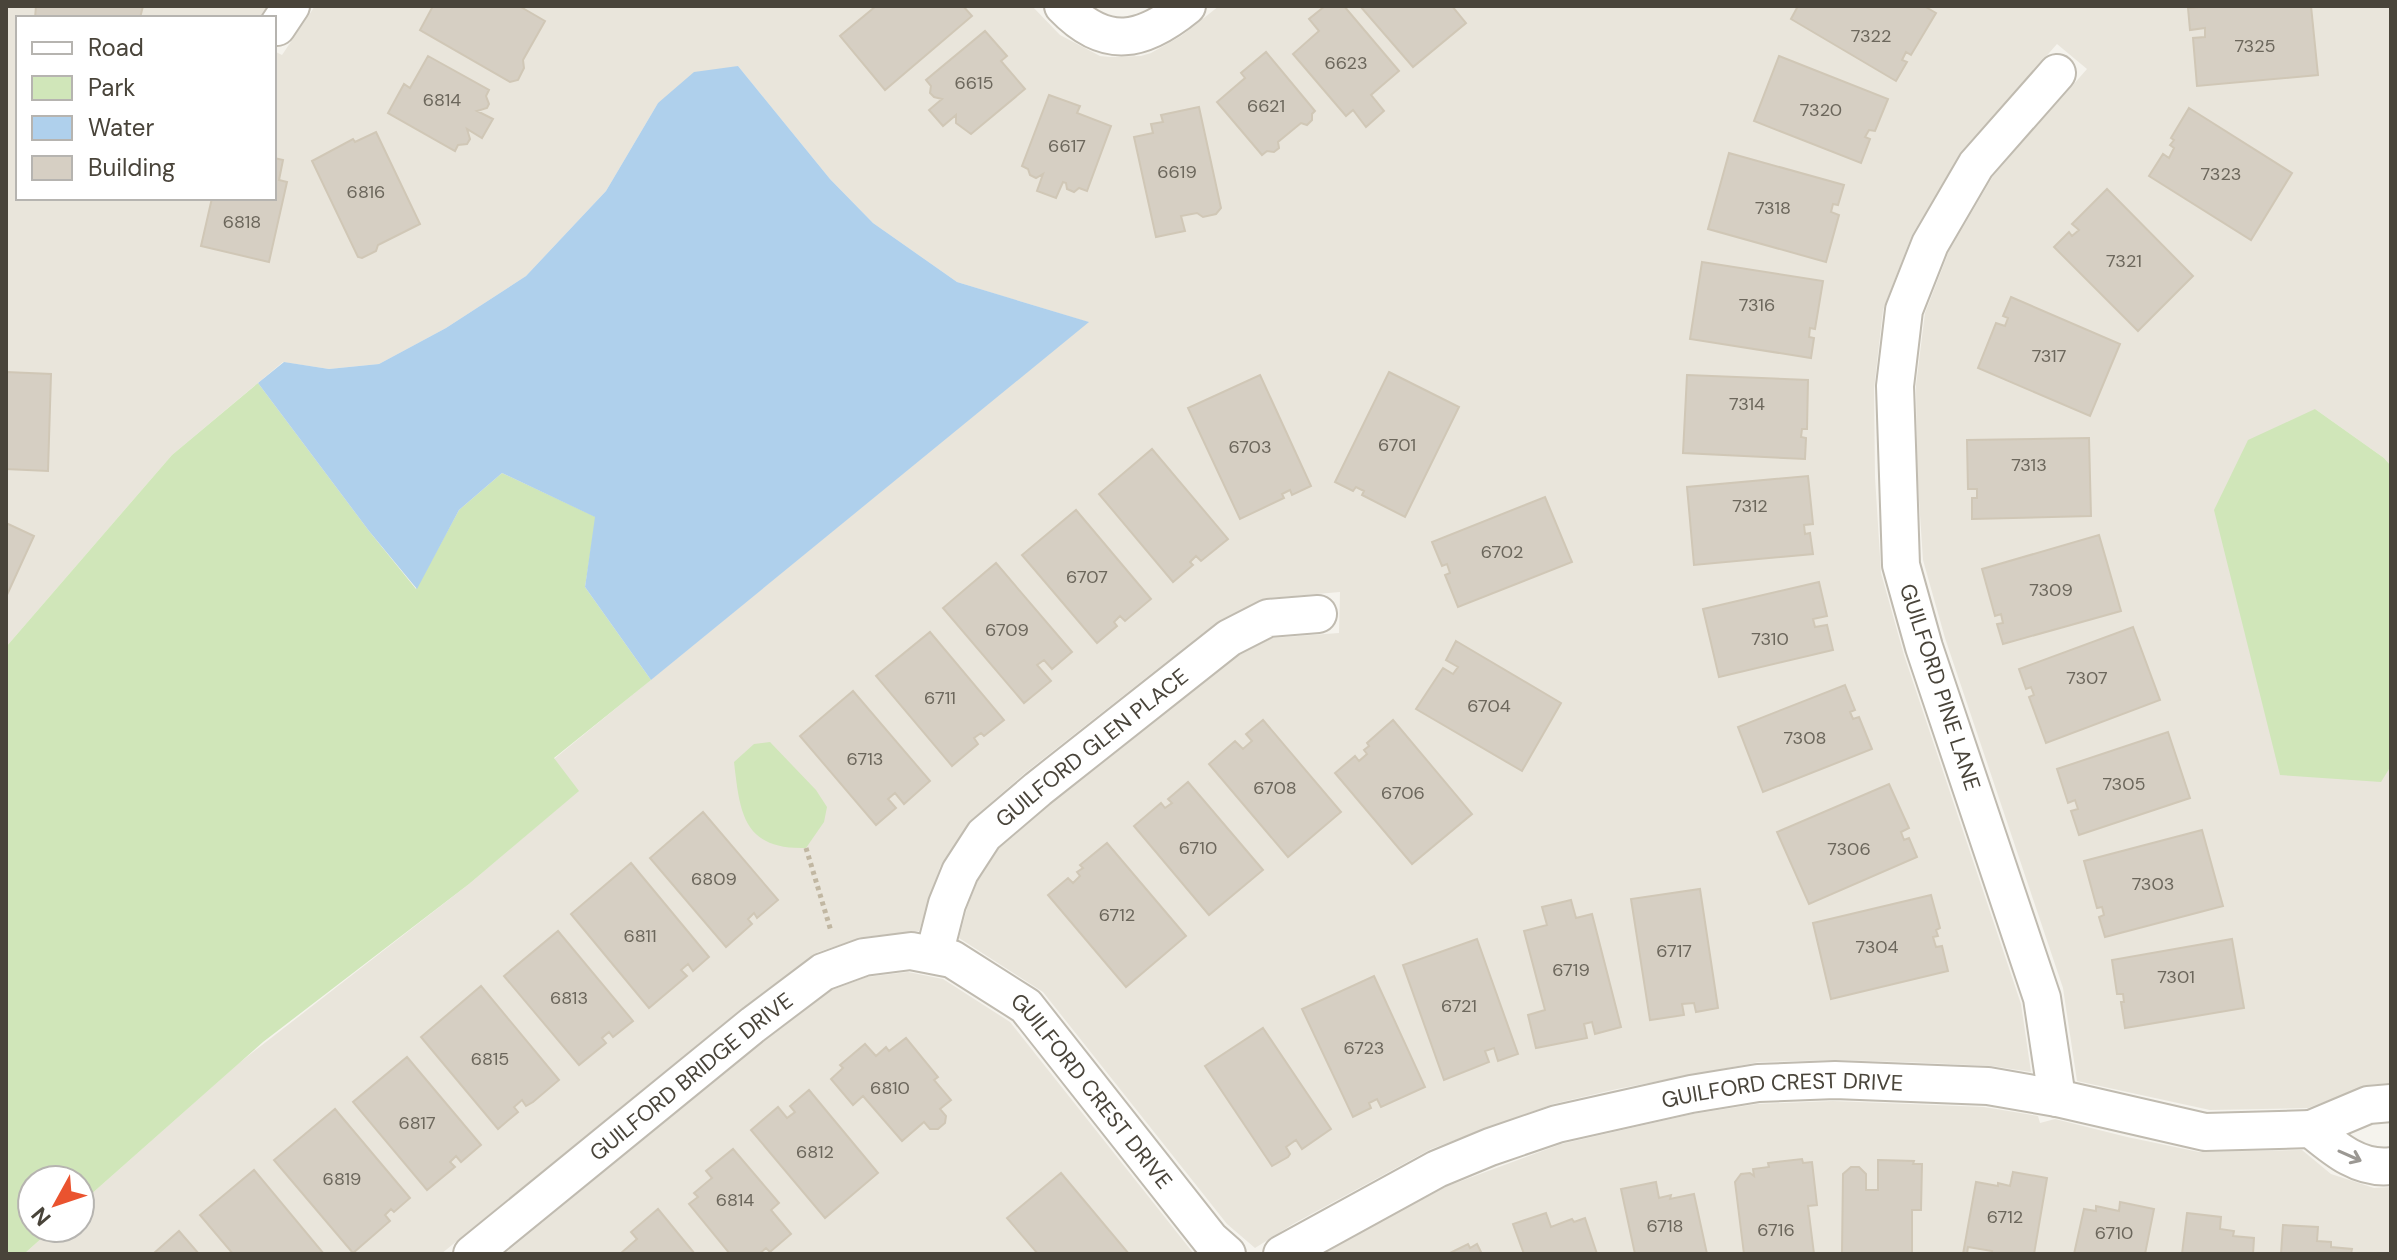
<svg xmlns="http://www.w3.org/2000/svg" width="2397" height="1260" font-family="'DM Sans',sans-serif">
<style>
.residential{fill:#e9e5db}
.green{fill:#d0e6b9}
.water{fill:#afd0ec}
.building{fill:#d6cfc3;stroke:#d0c7b6;stroke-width:2}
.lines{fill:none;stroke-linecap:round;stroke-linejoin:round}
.minor-casing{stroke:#c0bbb0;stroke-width:40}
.path{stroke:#c1b7a2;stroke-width:5;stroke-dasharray:4 4;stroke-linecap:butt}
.minor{stroke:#fff;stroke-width:36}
.oneway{stroke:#9b9893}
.labels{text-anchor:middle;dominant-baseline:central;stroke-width:8;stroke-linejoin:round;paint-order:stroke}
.number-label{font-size:18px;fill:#6c675c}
.street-label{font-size:22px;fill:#49443a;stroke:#fff}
</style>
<rect width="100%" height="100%" fill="#f5f3ed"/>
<path class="residential" d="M6,6H267L259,18H18V198H274V51L282,55L315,6H1032L1060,35L1100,56L1110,57L1141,56L1151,53L1181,36L1219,6H2391V466L2384,458L2315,409L2380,782L2391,766V1083L2369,1085L2308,1108L2210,1110L2077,1081L2063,988L1945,638L1923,560L1917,470L1916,385L1925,313L1949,251L1993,176L2087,69L2057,44L1961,153L1912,235L1883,310L1874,389L1875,477L1881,573L1904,655L2021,1004L2031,1072L1992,1066L1906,1062L1837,1060L1759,1062L1617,1089L1553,1104L1431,1149L1293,1224L1255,1248L1227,1224L1043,992L959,938L967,908L978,880L999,848L1050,804L1239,655L1272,638L1339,633L1340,592L1269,598L1217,622L1025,773L971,820L940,867L919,931L864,937L818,952L742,1008L441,1254H24L53,1228H80V1204L239,1063L469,884L578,791L554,759L1088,322L957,282L873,223L830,179L738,66L658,103L606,191L526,276L446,328L379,364L329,369L283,362L172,455L6,647Z
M908,972L943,979L1010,1022L1194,1254H504L766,1039L832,990L867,977Z
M1833,1101L1984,1107L2038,1116L2040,1123L2055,1119L2127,1137L2199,1152L2302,1150L2331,1174L2374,1188L2391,1187V1254H1321L1445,1187L1561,1144L1693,1114L1757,1104Z"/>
<path class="green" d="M258,383L369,531L416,589L459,510L502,473L596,517L585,587L651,680L554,758L579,791L469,884L263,1042L80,1204V1180H32V1228H53L24,1254H6V647L172,455Z
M2315,409L2384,458L2391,466V766L2381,782L2280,775L2214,510L2248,440Z
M770,742L816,790L827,807L824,822L806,848C743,850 740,813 734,762L754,744Z"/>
<path class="water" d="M738,66L830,179L873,223L957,282L1089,322L651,680L585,587L595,517L502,473L459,510L417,589L369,531L258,383L284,362L329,369L379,364L446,328L526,276L606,191L658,103L694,72Z"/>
<path class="building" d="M36,6H143L140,18H35Z
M433,6H519L545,21L523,60L524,68L518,80L510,82L420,30Z
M876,6H963L972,16L885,90L840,36Z
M1325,6H1344L1399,71L1371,95L1384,111L1366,127L1353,110L1346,116L1293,54L1319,31L1309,19Z
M1360,6H1452L1466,23L1413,67Z
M1798,6H1924L1936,13L1911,55L1906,52L1902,60L1907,62L1896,81L1791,19Z
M2213,6H2311L2318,75L2197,86L2193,38L2205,37V28L2190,30L2188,8Z
M985,31L1007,56L1001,61L1025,89L971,134L956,123V115L943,126L929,110L942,99L934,97L930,93L931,86L926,80Z
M1266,52L1315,111L1312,114V120L1307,125L1301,123L1278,142L1279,148L1274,152L1267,151L1262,155L1217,102L1245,78L1241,73Z
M428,56L489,90L486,96L489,104L487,108L477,111L493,119L482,138L467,129L470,139L467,144L458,145L455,151L388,113L404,84L410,88Z
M1779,56L1888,99L1875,131L1869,130L1865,137L1870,139L1861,163L1754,121Z
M1049,95L1080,106L1077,113L1111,126L1087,191L1079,188L1074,192L1067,189L1066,183L1063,182L1056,198L1037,191L1043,174L1036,178L1030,175L1028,169L1022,166Z
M1199,107L1221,208L1216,214L1203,217L1197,213L1181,216L1185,231L1156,237L1134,137L1153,133L1151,124L1163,122L1161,115Z
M2189,108L2292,173L2251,240L2149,176L2163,154L2169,158L2174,148L2170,145L2174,140L2171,138Z
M376,132L420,224L378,245L376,251L362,258L358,257L312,161L353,139L355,142Z
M1729,153L1844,185L1838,205L1833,204L1831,212L1839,215L1826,262L1708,229Z
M274,158L283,160L279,180L287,182L269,262L201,246L212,198H274Z
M2107,189L2193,276L2138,331L2054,247L2069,232L2072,236L2079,230L2072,224Z
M1702,262L1823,281L1815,329L1810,328L1809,337L1814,338L1811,358L1690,339Z
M2011,297L2120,344L2090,416L1978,368L1996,323L2005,326L2008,318L2003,316Z
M6,372L51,374L48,471L6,469Z
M1389,372L1459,407L1405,517L1362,495L1364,491L1356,487L1353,491L1335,482Z
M1260,375L1311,486L1292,495L1290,490L1282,494L1284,498L1240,519L1188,408Z
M1687,375L1808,380L1807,429H1802L1801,437L1806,438L1805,459L1683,453Z
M2089,438L2091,516L1972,519V498H1977V489H1968L1967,440Z
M1152,449L1228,539L1201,561L1196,556L1190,562L1193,565L1173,582L1099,494Z
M1808,476L1813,524L1804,525L1805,534L1810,533L1813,554L1694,565L1687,487Z
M1545,497L1572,562L1458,607L1445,575L1450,573L1447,564L1442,566L1432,542Z
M1076,510L1151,599L1125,621L1120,616L1114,622L1117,626L1097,643L1022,555Z
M6,523L34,536L6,597Z
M2099,535L2121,611L2003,644L1997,624L2003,623L2001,614L1995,616L1982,569Z
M996,563L1072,652L1052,669L1044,660L1037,665L1051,681L1024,703L943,608Z
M1819,582L1827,616L1813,619L1815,627L1827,625L1833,650L1719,677L1703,609Z
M2133,627L2160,700L2046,743L2029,697L2034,695L2031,687L2026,689L2019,669Z
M930,632L1004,720L984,736L981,733L974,738L978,744L952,766L876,676Z
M1456,641L1561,703L1522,771L1416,709L1443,668L1453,674L1458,667L1446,660Z
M1845,685L1855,710L1850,712L1853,719L1859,717L1872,749L1763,792L1738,727Z
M853,691L930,781L904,804L895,793L888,799L896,808L876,825L800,736Z
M1263,720L1341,812L1288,857L1209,764L1235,741L1243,749L1252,741L1246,734Z
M1393,720L1472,814L1412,864L1335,773L1355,756L1359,761L1367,754L1364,750L1369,746L1367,743Z
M2168,732L2190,798L2079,835L2071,811L2078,809L2075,800L2068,803L2057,769Z
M1188,782L1263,870L1209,915L1134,826L1161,803L1165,808L1172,803L1168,799Z
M1889,784L1909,828L1901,832L1904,840L1909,838L1917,857L1809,904L1777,832Z
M703,812L778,900L757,918L754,913L748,919L752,924L726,947L650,858Z
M2202,830L2223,906L2105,937L2099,917L2104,915L2102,907L2097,908L2084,861Z
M1107,843L1186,936L1126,987L1048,895L1068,878L1073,883L1080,876L1077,872L1083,868L1080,865Z
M631,863L709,957L693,971L688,964L681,970L687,976L649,1008L571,914Z
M1700,889L1718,1008L1696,1012L1694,1003L1682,1004L1684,1015L1650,1020L1631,899Z
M1931,895L1940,928L1936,930L1938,936L1933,937L1936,947L1942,946L1948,971L1831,999L1813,923Z
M1571,900L1576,918L1592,914L1621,1027L1595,1034L1592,1022L1584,1024L1587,1038L1536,1048L1528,1015L1545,1010L1524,931L1547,925L1542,907Z
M558,931L633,1021L613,1037L609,1032L602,1038L606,1043L579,1065L504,976Z
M1477,939L1518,1054L1498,1061L1494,1048L1485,1051L1489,1062L1444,1080L1403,965Z
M2232,939L2244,1008L2125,1028L2121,1002H2124L2123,994H2117L2112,960Z
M1374,976L1425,1087L1381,1107L1377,1099L1369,1103L1371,1108L1353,1117L1302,1009Z
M481,986L559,1080L533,1102L526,1106L522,1100L514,1107L518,1112L498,1129L421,1037Z
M1263,1028L1331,1129L1302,1149L1296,1140L1286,1147L1290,1154L1288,1157L1272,1166L1205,1066Z
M906,1038L938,1077L934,1080L951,1100L940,1109L946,1116L945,1123L938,1129H930L924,1122L902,1141L863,1096L853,1105L831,1079L843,1068L840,1065L865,1044L876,1056L886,1047L889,1051Z
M407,1057L481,1145L461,1162L456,1156L450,1162L455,1167L427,1190L353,1102Z
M809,1090L878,1173L825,1218L751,1130L778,1107L787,1118L795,1112L790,1106Z
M335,1109L410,1198L394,1212L391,1209L385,1215L390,1221L353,1253L274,1160Z
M733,1149L779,1203L771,1210L791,1234L770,1252L766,1248L759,1254H730L689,1204L698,1197L694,1193L712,1178L706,1171Z
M1802,1159L1803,1163L1812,1162L1817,1205L1808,1206L1814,1254H1744L1735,1182L1741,1174L1750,1173L1754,1176L1753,1169L1769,1167L1768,1163Z
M1878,1160L1914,1161L1913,1164H1922L1921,1210H1912V1254H1842L1843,1174L1851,1167H1859L1866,1174V1190H1878Z
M254,1170L324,1254H233L200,1215Z
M2013,1172L2047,1178L2034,1254H1991L1992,1251L1968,1247L1967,1254H1963L1976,1182L1998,1186V1183L2010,1186Z
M1061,1173L1129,1254H1038L1007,1218Z
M1656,1182L1659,1198L1671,1195L1670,1199L1694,1194L1707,1254H1635L1621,1189Z
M2120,1202L2154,1209L2145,1254H2074L2084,1209L2096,1211V1206L2119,1211Z
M658,1209L695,1254H620L637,1239L631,1232Z
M1546,1213L1551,1227L1572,1219L1574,1222L1585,1218L1597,1254H1524L1513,1224Z
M2187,1213L2221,1217L2220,1229L2234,1231L2233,1236L2254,1238L2253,1254H2182Z
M2283,1225L2318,1227L2317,1241L2331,1242V1247L2352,1249L2351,1254H2281Z
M179,1231L199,1254H153Z
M1468,1244L1470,1248L1477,1244L1482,1254H1448Z"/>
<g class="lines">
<defs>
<g id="minor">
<path d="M1063,6C1106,51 1143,42 1187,6"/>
<path d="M277,27L291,6"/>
<path id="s1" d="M934,955L947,904L960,872L984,835L1038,789L1229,638L1268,618L1318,614"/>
<path d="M2057,1098L2042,998L1924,647L1901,565L1895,386L1904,310L1930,244L1976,165L2057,73"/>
<path d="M2391,1103L2368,1105L2311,1129C2334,1148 2359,1170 2391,1166"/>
<path id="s2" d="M472,1254L754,1024L823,972L864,957L911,951L952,959L1026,1006L1210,1239L1227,1254"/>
<path id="s3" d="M1282,1254L1437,1169L1490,1147L1557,1124L1691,1094L1758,1083L1835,1080L1988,1086L2057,1098L2205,1132L2311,1129"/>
</g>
</defs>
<use href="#minor" class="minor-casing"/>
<path class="path" d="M806,848L831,931"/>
<use href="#minor" class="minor"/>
</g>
<defs><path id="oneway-shaft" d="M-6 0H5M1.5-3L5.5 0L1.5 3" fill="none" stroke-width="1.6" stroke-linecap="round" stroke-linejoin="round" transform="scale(2)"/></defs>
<use class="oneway" href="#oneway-shaft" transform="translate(2350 1156) rotate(24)"/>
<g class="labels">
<g class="number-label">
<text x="1871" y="36">7322</text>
<text x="2255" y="46">7325</text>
<text x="1346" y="63">6623</text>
<text x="974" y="83">6615</text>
<text x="442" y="100">6814</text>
<text x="1266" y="106">6621</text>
<text x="1821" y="110">7320</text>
<text x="1067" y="146">6617</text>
<text x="1177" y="172">6619</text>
<text x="2221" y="174">7323</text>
<text x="366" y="192">6816</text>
<text x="1773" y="208">7318</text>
<text x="242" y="222">6818</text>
<text x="2124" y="261">7321</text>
<text x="1757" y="305">7316</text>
<text x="2049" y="356">7317</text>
<text x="1747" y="404">7314</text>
<text x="1397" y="445">6701</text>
<text x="1250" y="447">6703</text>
<text x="2029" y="465">7313</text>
<text x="1750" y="506">7312</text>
<text x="1502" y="552">6702</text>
<text x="1087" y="577">6707</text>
<text x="2051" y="590">7309</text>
<text x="1007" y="630">6709</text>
<text x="1770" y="639">7310</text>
<text x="2087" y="678">7307</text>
<text x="940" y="698">6711</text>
<text x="1489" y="706">6704</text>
<text x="1805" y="738">7308</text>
<text x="865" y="759">6713</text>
<text x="2124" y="784">7305</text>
<text x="1275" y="788">6708</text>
<text x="1403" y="793">6706</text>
<text x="1198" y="848">6710</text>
<text x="1849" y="849">7306</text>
<text x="714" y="879">6809</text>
<text x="2153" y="884">7303</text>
<text x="1117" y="915">6712</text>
<text x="640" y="936">6811</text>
<text x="1877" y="947">7304</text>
<text x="1674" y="951">6717</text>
<text x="1571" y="970">6719</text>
<text x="2176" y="977">7301</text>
<text x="569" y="998">6813</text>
<text x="1459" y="1006">6721</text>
<text x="1364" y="1048">6723</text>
<text x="490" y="1059">6815</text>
<text x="890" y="1088">6810</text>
<text x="417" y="1123">6817</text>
<text x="815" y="1152">6812</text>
<text x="342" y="1179">6819</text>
<text x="735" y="1200">6814</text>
<text x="2005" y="1217">6712</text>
<text x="1665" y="1226">6718</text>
<text x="1776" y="1230">6716</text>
<text x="2114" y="1233">6710</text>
</g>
<g class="street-label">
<text transform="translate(1940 687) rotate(72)">GUILFORD PINE LANE</text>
<text stroke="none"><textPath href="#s1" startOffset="270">GUILFORD GLEN PLACE</textPath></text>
<text stroke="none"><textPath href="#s2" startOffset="282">GUILFORD BRIDGE DRIVE</textPath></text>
<text stroke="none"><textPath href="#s2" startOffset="778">GUILFORD CREST DRIVE</textPath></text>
<text stroke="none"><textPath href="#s3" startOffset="534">GUILFORD CREST DRIVE</textPath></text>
</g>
</g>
<rect width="2397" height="1260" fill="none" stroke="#49443a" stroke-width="16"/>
<rect x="16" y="16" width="260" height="184" fill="#ffffff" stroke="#b6b4b0" stroke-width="2"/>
<rect x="32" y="42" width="40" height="12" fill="#ffffff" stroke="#b6b4b0" stroke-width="2"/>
<text x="88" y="56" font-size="24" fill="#49443a">Road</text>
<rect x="32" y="76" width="40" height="24" fill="#d0e6b9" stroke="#b6b4b0" stroke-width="2"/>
<text x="88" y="96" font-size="24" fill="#49443a">Park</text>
<rect x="32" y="116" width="40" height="24" fill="#afd0ec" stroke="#b6b4b0" stroke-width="2"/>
<text x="88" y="136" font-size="24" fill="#49443a">Water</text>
<rect x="32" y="156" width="40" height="24" fill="#d6cfc3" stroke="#b6b4b0" stroke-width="2"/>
<text x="88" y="176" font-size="24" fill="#49443a">Building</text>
<g transform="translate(56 1204) rotate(230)"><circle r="38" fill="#ffffff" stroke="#b6b4b0" stroke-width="2"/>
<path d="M0-6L14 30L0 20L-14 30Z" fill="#ea532f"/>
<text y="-12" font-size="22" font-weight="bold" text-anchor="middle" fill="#49443a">N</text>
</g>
</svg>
